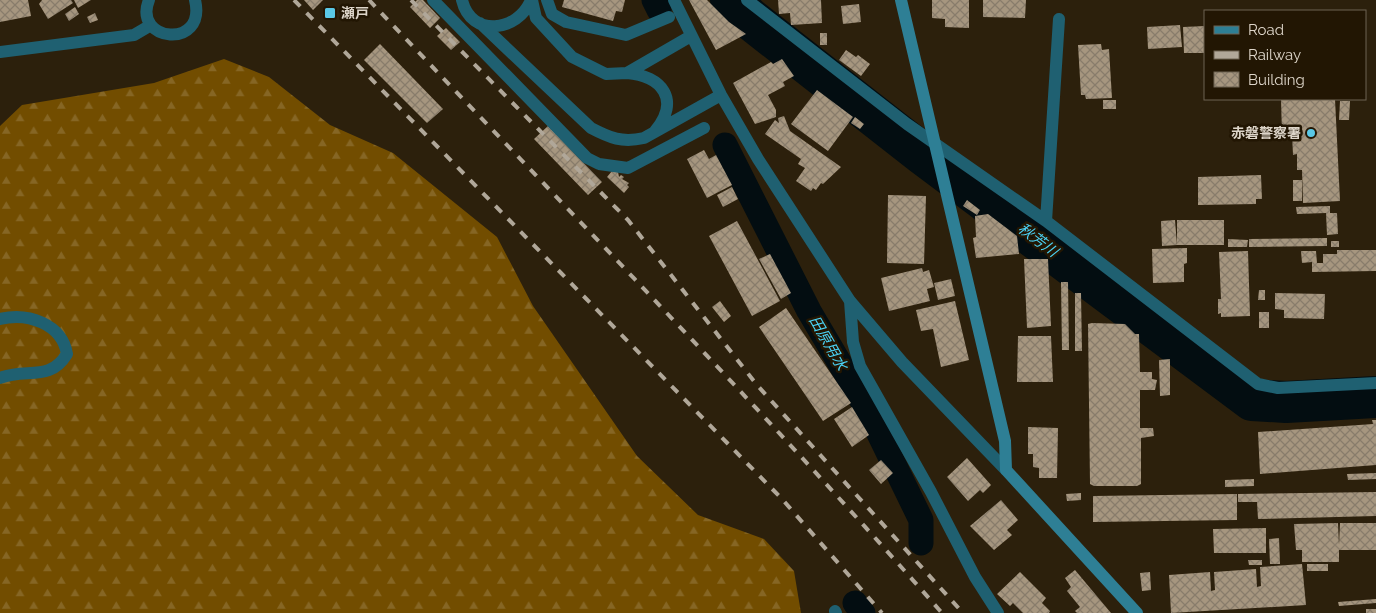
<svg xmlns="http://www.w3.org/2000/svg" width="1376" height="613" font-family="Raleway,'Noto Sans JP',sans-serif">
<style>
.forest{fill:url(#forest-firs)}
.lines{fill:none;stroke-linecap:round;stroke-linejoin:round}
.canal{stroke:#030d11;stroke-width:25}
.river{stroke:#030d11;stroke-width:42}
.building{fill:url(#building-cross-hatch)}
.street{stroke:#1f6071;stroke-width:12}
.secondary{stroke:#2e7f95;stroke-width:12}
.rail{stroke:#b0a799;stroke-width:4;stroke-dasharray:9 9;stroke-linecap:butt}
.poi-dot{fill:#5ac8e6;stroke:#221603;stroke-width:2}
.labels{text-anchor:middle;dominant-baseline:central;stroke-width:5;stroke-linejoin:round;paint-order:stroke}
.poi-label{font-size:14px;font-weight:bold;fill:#ddd5c9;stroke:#221603;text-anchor:start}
.water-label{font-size:15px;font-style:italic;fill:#4bd2f5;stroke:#221603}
</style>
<defs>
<pattern id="forest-firs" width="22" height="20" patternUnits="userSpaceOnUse" patternTransform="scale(1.25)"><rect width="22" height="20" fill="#724d00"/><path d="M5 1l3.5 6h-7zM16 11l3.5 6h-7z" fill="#866624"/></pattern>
<pattern id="building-cross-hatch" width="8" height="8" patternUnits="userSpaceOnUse" patternTransform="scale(1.25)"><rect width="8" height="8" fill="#a6967f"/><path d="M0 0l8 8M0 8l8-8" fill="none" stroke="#887c6b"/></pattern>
</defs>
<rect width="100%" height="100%" fill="#2c200c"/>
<path class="forest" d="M224,59L269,77L330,125L393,153L497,237L533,306L637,456L698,515L764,539L794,571L801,613H0V126L22,105L154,83Z"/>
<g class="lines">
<path class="canal" d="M654,0L659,10
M725,145L809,311L868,411L921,520V543
M855,603L863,613"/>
<path class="river" d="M731,0L749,18L924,155L1252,400L1286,402L1376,397"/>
</g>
<path class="building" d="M0,0H28L31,16L0,22Z
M42,0H71L73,3L48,19L39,4Z
M74,0H91L78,8Z
M304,0H323L313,10Z
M417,0H423L440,18L430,28L410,7Z
M564,0H625L622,12L616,11L613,21L562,7Z
M689,0H707L729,22L746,34L716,50Z
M778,0H821L822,23L791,25L790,13L779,14Z
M932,0H969V28L945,27V19L932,18Z
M983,0H1026L1025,18L983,17Z
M859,4L861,22L843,24L841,6Z
M75,7L79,14L69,21L65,14Z
M95,13L98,20L90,23L87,17Z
M1180,25L1182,47L1148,49L1147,27Z
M1205,26V53H1184L1183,27Z
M446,28L460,42L451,50L437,36Z
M820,33H827V45H820Z
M380,44L443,109L427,123L364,60Z
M1101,44L1102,50L1109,49L1112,98L1086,99L1085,95H1081L1078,45Z
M846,50L856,57L858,55L870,64L861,76L839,60Z
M782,59L794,76L783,82L785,86L768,95L776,110V117L755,124L733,83L771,62L773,64Z
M817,90L853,117L828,151L791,124Z
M1281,99H1335L1340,201L1303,203L1302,170H1297V154L1293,155L1292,134L1282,135Z
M1103,100H1116V109H1103Z
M1340,101H1350L1349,120H1339Z
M784,116L790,131L841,167L823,184L821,183L816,190L813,188L811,191L796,181L805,168L798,164L801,159L765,134L775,120L779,123L778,118Z
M855,117L864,124L860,129L851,123Z
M548,126L602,182L588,195L534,139Z
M704,150L709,159L716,155L732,185L707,198L687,159Z
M612,171L618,172L619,177L621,175L624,177L622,179L629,183L627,185L629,187L624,193L607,177Z
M1261,175L1262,199H1256V204L1198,205V177Z
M1293,180H1302V201H1293Z
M732,187L738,199L723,207L717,195Z
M888,195L926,196L924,264L887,263Z
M967,200L980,210L977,215L963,206Z
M1330,206V213H1337L1338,234L1327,235L1326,213L1297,214L1296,207Z
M988,214L1017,236L1019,254L976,258L973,238L976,237L975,216Z
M1175,220L1177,245L1162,246L1161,221Z
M1177,220H1224V245H1177Z
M737,221L780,301L752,316L709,236Z
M1327,238V246L1249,247V239Z
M1228,239L1248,240L1247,247H1228Z
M1331,241H1339V247H1331Z
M1187,248V263L1184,264V282L1153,283L1152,249Z
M1337,250H1376V271L1312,272V262L1302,263L1301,251H1316L1317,263H1323V254H1337Z
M1248,251L1250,316L1221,317V313L1218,314V299H1221L1219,252Z
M770,254L791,293L781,299L759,259Z
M1024,259H1048L1051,326L1027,328Z
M922,268L923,272L929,270L934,287L927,289L930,301L889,311L881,278Z
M951,279L955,296L938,300L934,283Z
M1061,282H1068L1069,350H1062Z
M1259,290H1265V300H1258Z
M1075,293H1081L1082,351H1075Z
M1275,293L1325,294L1324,319L1284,318V310L1275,309Z
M720,301L731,316L724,322L712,307Z
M955,301L969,360L941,367L933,329L921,331L916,310Z
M786,308L851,403L823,421L759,327Z
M1259,312H1269V328H1259Z
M1092,323L1125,324L1135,334H1139L1140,372H1152V379L1157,380L1155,390H1140V428H1153L1154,436L1141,438V484L1137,486H1094L1090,484L1088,324Z
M1018,336H1051L1053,382H1017Z
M1170,359V395L1160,396L1159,360Z
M852,407L869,435L852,447L834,419Z
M1372,420H1376V465L1260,474L1258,432L1373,424Z
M1028,427L1058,428L1057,478H1039V468L1033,467V454H1028Z
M967,458L991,485L983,493L980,490L968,501L947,477Z
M881,460L893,473L881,484L869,470Z
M1376,473V479L1348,480L1347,474Z
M1254,479V486L1225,487V480Z
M1376,492V516L1258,519L1257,502H1238V494Z
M1081,493V500L1067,501L1066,494Z
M1237,494V520L1093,522V496Z
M1001,500L1018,520L1007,530L1012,535L994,550L970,526Z
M1338,523L1339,545L1340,523H1376V550H1339V562H1302V550H1296L1294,524Z
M1266,528V553H1214L1213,529Z
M1279,538L1280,564H1270L1269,539Z
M1248,560H1262V565H1249Z
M1302,564L1306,605L1171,613L1169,575L1210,572L1211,591L1215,590L1214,572L1256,569L1257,587L1261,586L1260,567Z
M1307,564H1328V571H1307Z
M1075,570L1111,613H1077L1075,611L1080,607L1067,591L1071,587L1065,578Z
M1020,572L1046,598L1042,603L1050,611L1049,613H1023L1013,603L1010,606L997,594Z
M1150,572L1151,590L1142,591L1140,573Z
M1376,599V603L1339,606L1338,602Z
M1366,609H1376V613H1366Z"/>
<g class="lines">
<path class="street" d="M149,0C132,42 207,50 195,0
M433,0L587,158L599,164L628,168L704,128
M462,0C471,38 518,32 531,0
M532,0L536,18L572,57L606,74L627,73L691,36
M547,0L552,14L566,22L626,35L669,17
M674,0L721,95L758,159L850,301L902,362L1006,470
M747,0L907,124L1046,221L1258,384L1278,388L1376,383
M480,23L591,128C610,138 622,143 644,138L721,95
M0,52L134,35L151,25
M627,73C662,76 681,100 655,131
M1046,221L1059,19
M850,301L853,342L860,366L931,492L975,577L998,613
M0,319C28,312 62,324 67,354C49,383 26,367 0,378
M835,611L836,613"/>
<path class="secondary" d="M901,0L1005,441L1006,470L1137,613"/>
<path class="rail" d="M294,0L782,499L882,613
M369,0C561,203 757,403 942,613
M411,0L628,220L757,385L963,613"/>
</g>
<g class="poi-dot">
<rect x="324" y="7" width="12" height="12" rx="2.5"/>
<circle cx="1311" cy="133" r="5"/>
</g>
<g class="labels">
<g class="poi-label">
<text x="341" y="13">瀬戸</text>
<text x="1301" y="133" text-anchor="end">赤磐警察署</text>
</g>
<g class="water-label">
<text transform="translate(1038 240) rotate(37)">秋芳川</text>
<text transform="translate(828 343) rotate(60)">田原用水</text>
</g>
</g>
<rect x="1204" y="10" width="162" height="90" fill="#221603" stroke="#6d6252"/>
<rect x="1214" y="26" width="25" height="8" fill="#2e7f95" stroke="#6d6252"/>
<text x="1248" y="35" font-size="15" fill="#ddd5c9">Road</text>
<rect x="1214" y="51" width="25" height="8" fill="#b0a799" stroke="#6d6252"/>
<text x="1248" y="60" font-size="15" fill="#ddd5c9">Railway</text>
<rect x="1214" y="72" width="25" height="15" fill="url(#building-cross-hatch)" stroke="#6d6252"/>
<text x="1248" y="85" font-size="15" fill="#ddd5c9">Building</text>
</svg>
